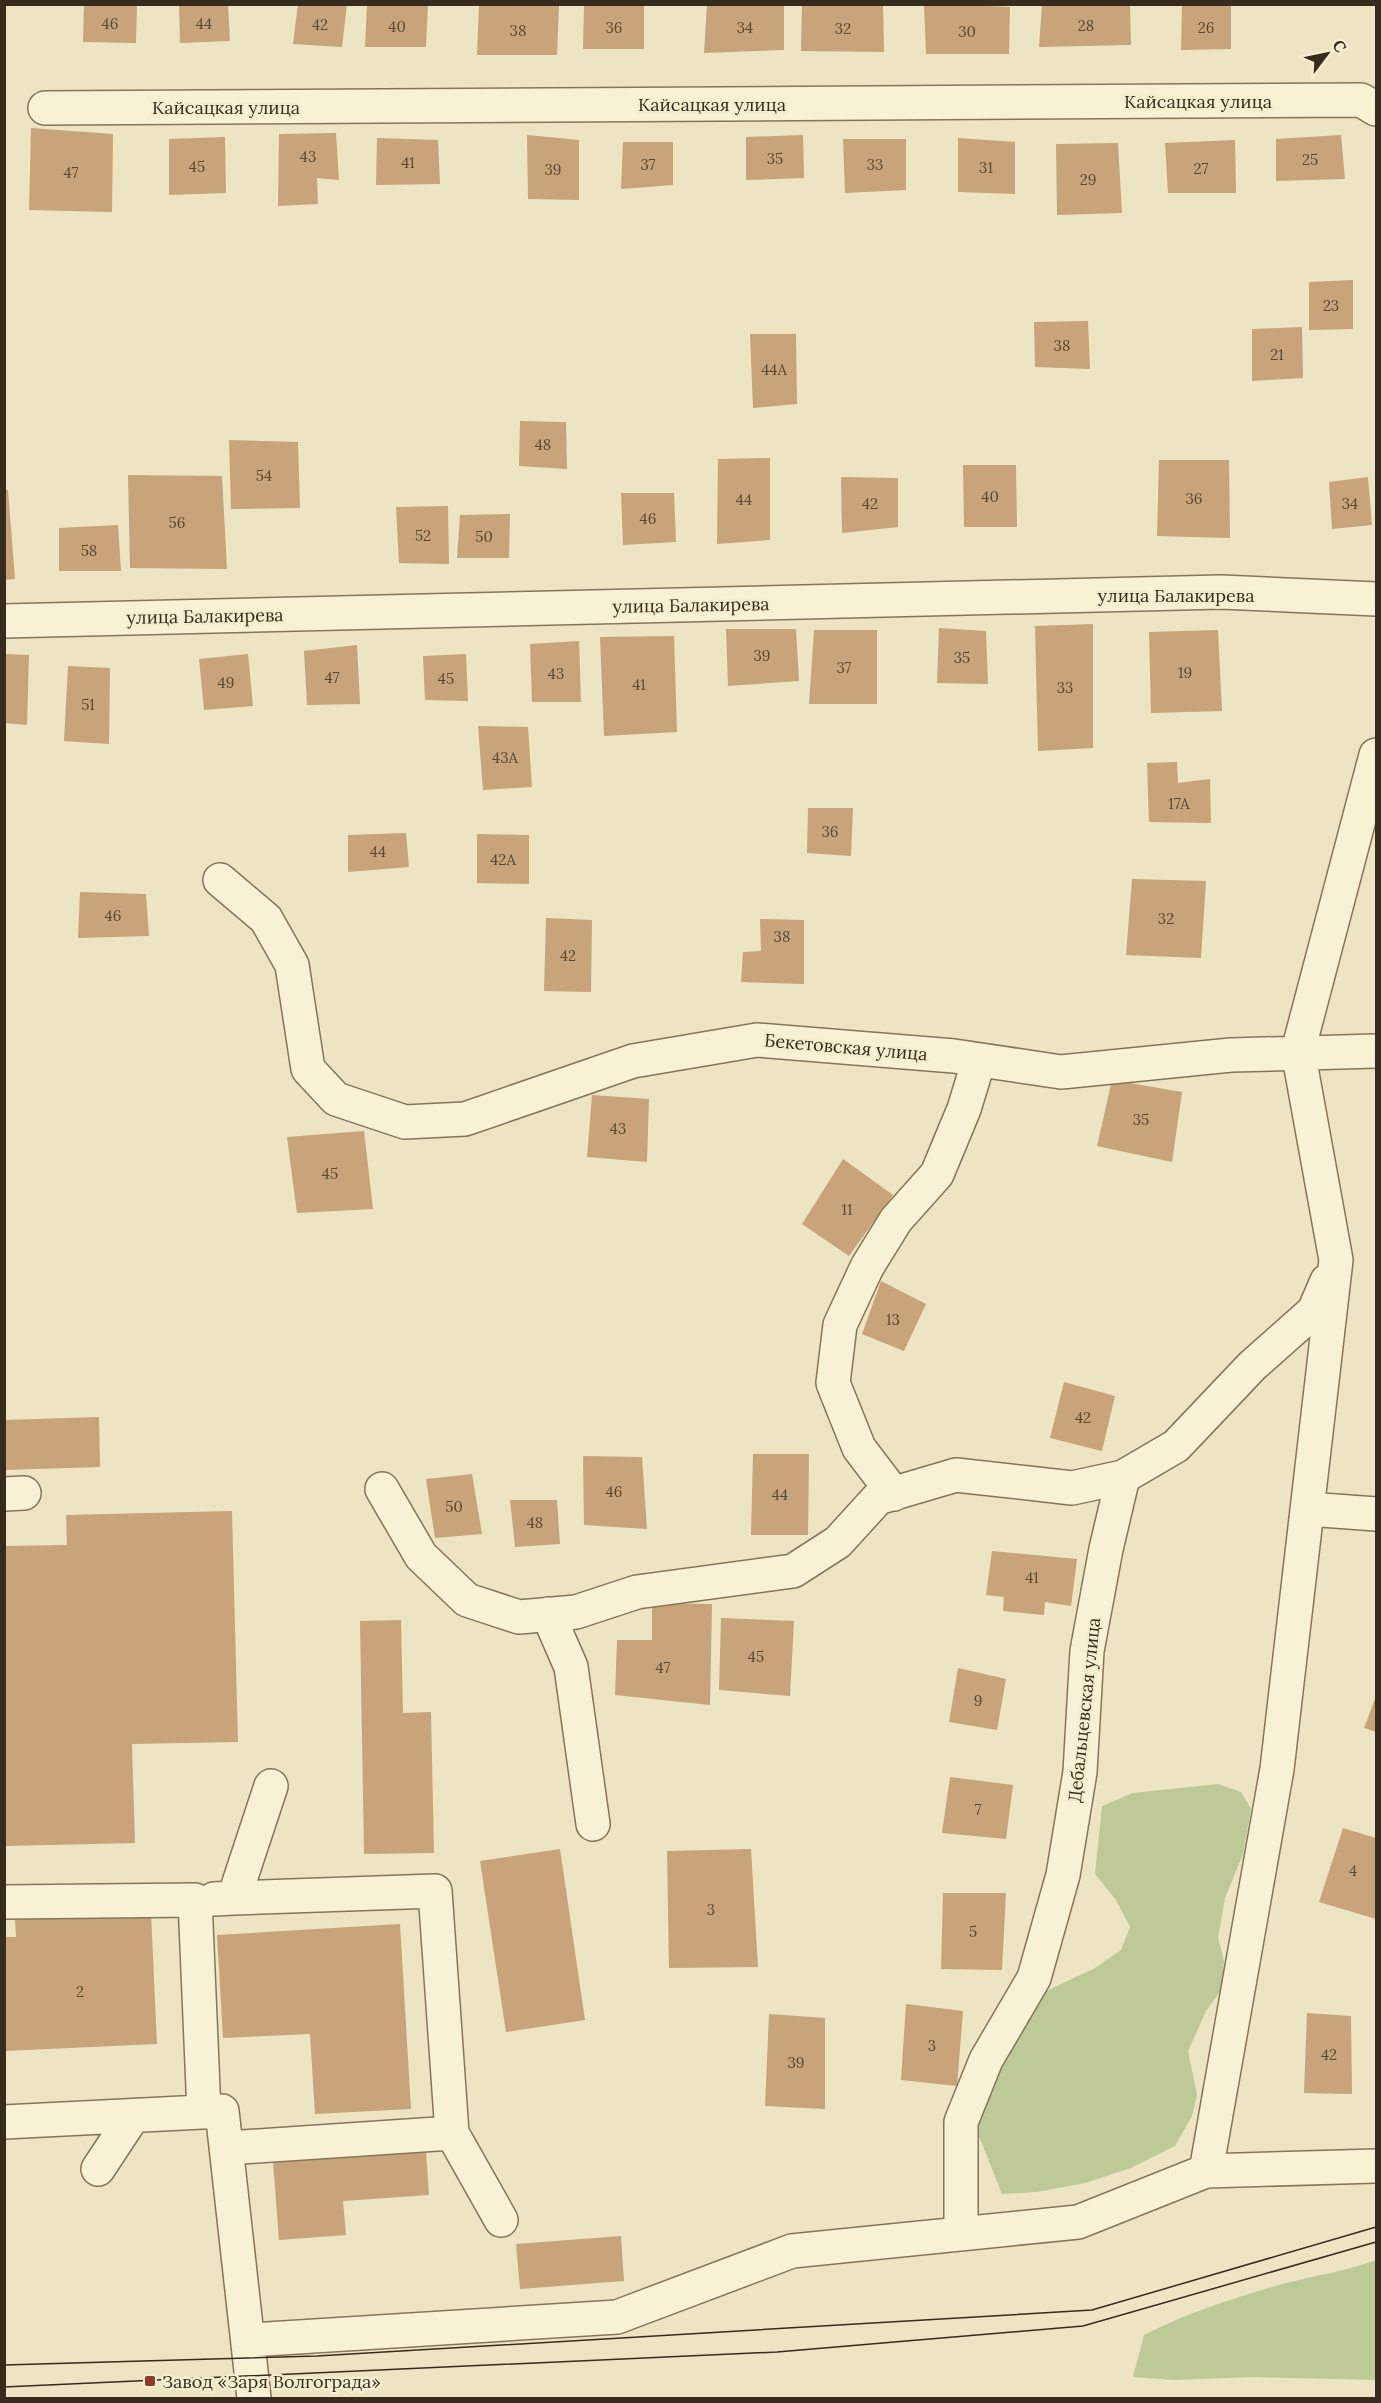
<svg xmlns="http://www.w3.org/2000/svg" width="1381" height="2403" font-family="Lora,serif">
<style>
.green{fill:#bdc996}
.building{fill:#c9a379}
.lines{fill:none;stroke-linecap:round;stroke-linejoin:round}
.minor-casing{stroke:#85765a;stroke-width:36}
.minor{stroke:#f7f1d5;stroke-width:33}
.tram{stroke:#352c1e;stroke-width:1.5}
.poi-dot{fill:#91382d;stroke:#f4eed1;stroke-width:2}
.labels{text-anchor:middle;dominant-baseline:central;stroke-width:5;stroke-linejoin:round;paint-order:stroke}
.number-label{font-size:15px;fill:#5a4a35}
.street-label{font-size:18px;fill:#352c1e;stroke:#f4eed1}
.poi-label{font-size:18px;fill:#352c1e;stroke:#f4eed1;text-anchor:start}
</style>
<rect width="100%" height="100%" fill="#ece4c2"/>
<path class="green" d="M1218,1784L1241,1792L1251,1809L1243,1854L1225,1898L1218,1938L1224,1961L1221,1990L1206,2011L1188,2051L1197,2095L1192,2116L1175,2146L1131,2168L1085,2183L1037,2192L1002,2194L979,2136V2100L1008,2058L1024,2012L1040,1994L1095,1968L1121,1950L1130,1927L1116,1900L1095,1874L1102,1806L1133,1793Z
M1376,2260V2380L1252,2377L1173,2380L1133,2377L1144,2335C1188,2313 1236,2297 1283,2284C1315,2275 1344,2272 1376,2260Z"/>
<path class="building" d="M84,4H137L136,43L83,42Z
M179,4H228L230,41L180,43Z
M298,4H347L342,47L293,44Z
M367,4H428L426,47H365Z
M584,4H644V49H583Z
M802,4H883L884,52L801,51Z
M945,4L1010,7L1009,54H926L924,6Z
M1042,4H1130L1131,45L1039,47Z
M1182,4H1231V49L1181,50Z
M479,5H559L557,55H477Z
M707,5H784V50L704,53Z
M31,128L113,134L112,212L29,210Z
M336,133L339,180L317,178L318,204L278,206L279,134Z
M527,135L579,140V200L528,199Z
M803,135L804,178L746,180V137Z
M1341,135L1345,179L1276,181V139Z
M225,137L226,193L169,195V139Z
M377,138L438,140L440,184L376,185Z
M958,138L1015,142V194L958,192Z
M843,139H906V190L845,193Z
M1235,140L1236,193H1168L1165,143Z
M623,142H673V185L621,189Z
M1118,143L1122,213L1057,215L1056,144Z
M1353,280V329L1309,330V282Z
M1088,321L1090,369L1035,367L1034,322Z
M1302,327L1303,378L1252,381V329Z
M750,334H796L797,404L753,408Z
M520,421L566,422L567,469L519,466Z
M229,440L298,442L300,508L231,509Z
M770,458V540L717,544L718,459Z
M1159,460H1229L1230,538L1157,536Z
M963,465H1016L1017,527H964Z
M128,475L222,476L227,569L130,568Z
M841,477L898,478V527L842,533Z
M1368,477L1372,525L1332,529L1329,482Z
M4,490H8L15,579L4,580Z
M621,493H674L676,542L623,545Z
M448,506L449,564L399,563L396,507Z
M510,514L509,558H457L460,515Z
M118,525L121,571H59V528Z
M1093,624V748L1038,751L1035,626Z
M939,628L986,631L988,684L937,683Z
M726,629H796L799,681L728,686Z
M814,630H877V704H809Z
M1218,630L1222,711L1151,713L1149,632Z
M674,636L677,732L604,736L600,637Z
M579,641L581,702H532L530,644Z
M357,645L360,704L307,705L304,651Z
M4,654L29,655L27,725L4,723Z
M248,654L253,706L204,710L199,659Z
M466,654L468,701L425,700L423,656Z
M68,666L110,668L109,744L64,741Z
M478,726L528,727L532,787L483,790Z
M1177,762L1178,783L1210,779L1211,823L1149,822L1147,763Z
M808,808H853L851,856L807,853Z
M406,833L409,867L348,872V835Z
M477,834L529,835V884L477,883Z
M1132,879L1206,881L1201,958L1126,955Z
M80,892L146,894L149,936L78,938Z
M546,918L592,920L591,992L544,991Z
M760,919L804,920V984L741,982L743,952L761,951Z
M1112,1080L1182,1092L1172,1162L1097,1146Z
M592,1095L649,1099L647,1162L587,1157Z
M364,1131L373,1209L297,1213L287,1137Z
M843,1159L893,1195L849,1256L802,1224Z
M881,1281L926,1304L904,1351L862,1334Z
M1064,1382L1115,1396L1102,1451L1050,1438Z
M99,1417L100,1467L4,1470V1420Z
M753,1454H809L808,1535H751Z
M583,1456L642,1457L647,1529L584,1525Z
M472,1474L482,1534L435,1538L426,1479Z
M510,1500H557L560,1544L515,1547Z
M232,1511L238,1742L132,1744L135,1843L5,1846V1546L67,1545L66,1515Z
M992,1551L1077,1559L1071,1606L1045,1602L1044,1615L1003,1611L1004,1597L986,1595Z
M652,1603L712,1604L710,1705L615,1695L617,1640H652Z
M721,1618L794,1621L790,1696L719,1690Z
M401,1620L403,1713L431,1712L434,1853L364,1854L360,1621Z
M958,1668L1006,1679L997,1730L949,1722Z
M1376,1696V1732L1364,1728Z
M950,1777L1013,1785L1006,1839L942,1833Z
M1343,1828L1376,1838V1919L1319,1902Z
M560,1849L585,2020L506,2032L480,1861Z
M751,1849L758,1967L669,1968L667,1851Z
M943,1893H1006L1002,1970L941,1969Z
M151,1913L157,2044L4,2051V1937H16L15,1919Z
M400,1924L411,2109L315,2114L310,2034L223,2038L217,1935Z
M906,2004L963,2011L957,2086L901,2080Z
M1307,2013L1351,2016L1352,2094L1304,2093Z
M769,2014L825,2018V2109L765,2106Z
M426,2151L429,2195L343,2201L346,2235L279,2240L273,2162Z
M621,2236L624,2281L520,2289L516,2244Z"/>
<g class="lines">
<defs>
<path id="minor" d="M45,108L1361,100L1376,109
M4,621L1221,592L1376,599
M220,880L266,919L292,965L308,1069L336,1099L405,1122L465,1119L633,1061L757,1040L954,1056L1061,1072L1231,1055L1376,1051
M382,1489L421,1556L467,1600L519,1617L576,1612L637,1592L793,1571L838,1542L878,1498L956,1475L1072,1488L1123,1477
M4,1494L24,1493
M894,1494L859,1448L833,1383L840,1325L867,1267L896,1220L937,1174L964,1109L979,1060
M1308,1509L1376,1514
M548,1614L571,1667L593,1824
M234,1898L435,1891L452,2133L501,2220
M214,1899L234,1898L271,1786
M4,1902L195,1900L204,2112
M4,2122L222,2111L254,2398
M227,2148L452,2133
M98,2169L133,2116
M1206,2171L1376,2166
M961,2234V2122L986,2060L1034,1978L1063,1875L1080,1772L1087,1651L1106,1549L1123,1477L1176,1446L1252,1366L1314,1311L1327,1281
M249,2340L617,2317L792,2251L1078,2222L1206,2171L1277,1769L1336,1260L1298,1051L1376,755"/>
</defs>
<use href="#minor" class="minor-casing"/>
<use href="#minor" class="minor"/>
<path class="tram" d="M4,2365L317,2356L1092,2310L1376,2227
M4,2387L777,2352L1083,2326L1376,2242"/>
</g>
<rect class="poi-dot" x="144" y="2375" width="12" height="12" rx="3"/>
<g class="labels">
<g class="number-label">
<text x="110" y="23">46</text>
<text x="204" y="23">44</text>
<text x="320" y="24">42</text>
<text x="1086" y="25">28</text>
<text x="397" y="26">40</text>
<text x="614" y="27">36</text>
<text x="745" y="27">34</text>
<text x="1206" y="27">26</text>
<text x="843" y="28">32</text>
<text x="518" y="30">38</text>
<text x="967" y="31">30</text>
<text x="308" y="156">43</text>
<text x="775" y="158">35</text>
<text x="1310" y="159">25</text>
<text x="408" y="162">41</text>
<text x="648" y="164">37</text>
<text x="875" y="164">33</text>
<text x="197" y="166">45</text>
<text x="986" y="167">31</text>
<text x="1201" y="168">27</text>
<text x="553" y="169">39</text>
<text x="71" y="172">47</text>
<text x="1088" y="179">29</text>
<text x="1331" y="305">23</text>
<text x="1062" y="345">38</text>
<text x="1277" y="354">21</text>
<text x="774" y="369">44А</text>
<text x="543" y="444">48</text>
<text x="264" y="475">54</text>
<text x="990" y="496">40</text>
<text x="1194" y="498">36</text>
<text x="744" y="499">44</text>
<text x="870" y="503">42</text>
<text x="1350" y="503">34</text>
<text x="648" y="518">46</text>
<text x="177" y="522">56</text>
<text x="423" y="535">52</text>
<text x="484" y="536">50</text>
<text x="89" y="550">58</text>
<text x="762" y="655">39</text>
<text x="962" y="657">35</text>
<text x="844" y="667">37</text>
<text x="1185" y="672">19</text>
<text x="556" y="673">43</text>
<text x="332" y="677">47</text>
<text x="446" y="678">45</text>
<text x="226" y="682">49</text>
<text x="639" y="684">41</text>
<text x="1065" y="687">33</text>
<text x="88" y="704">51</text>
<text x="505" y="757">43А</text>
<text x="1179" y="803">17А</text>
<text x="830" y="831">36</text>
<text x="378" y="851">44</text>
<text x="503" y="859">42А</text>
<text x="113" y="915">46</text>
<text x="1166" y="918">32</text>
<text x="782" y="936">38</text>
<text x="568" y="955">42</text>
<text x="1141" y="1119">35</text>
<text x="618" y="1128">43</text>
<text x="330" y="1173">45</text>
<text x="847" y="1209">11</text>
<text x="893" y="1319">13</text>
<text x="1083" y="1417">42</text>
<text x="614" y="1491">46</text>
<text x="780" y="1494">44</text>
<text x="454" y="1506">50</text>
<text x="535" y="1522">48</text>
<text x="1032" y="1577">41</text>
<text x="756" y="1656">45</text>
<text x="663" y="1667">47</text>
<text x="978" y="1700">9</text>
<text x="978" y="1809">7</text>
<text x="1353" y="1870">4</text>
<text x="711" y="1909">3</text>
<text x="973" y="1931">5</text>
<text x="80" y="1991">2</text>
<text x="932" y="2045">3</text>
<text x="1329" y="2054">42</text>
<text x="796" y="2062">39</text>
</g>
<g class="street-label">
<text x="1198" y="101">Кайсацкая улица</text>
<text x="712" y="104">Кайсацкая улица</text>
<text x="226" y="107">Кайсацкая улица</text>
<text x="1176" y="595">улица Балакирева</text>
<text transform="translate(691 605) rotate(-1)">улица Балакирева</text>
<text transform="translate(205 616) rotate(-1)">улица Балакирева</text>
<text transform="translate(846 1047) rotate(5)">Бекетовская улица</text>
<text transform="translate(1084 1710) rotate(-84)">Дебальцевская улица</text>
</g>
<g class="poi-label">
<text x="162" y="2381">Завод «Заря Волгограда»</text>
</g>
</g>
<rect width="1381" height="2403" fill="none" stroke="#352c1e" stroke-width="12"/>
<g transform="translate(1327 54) rotate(58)" stroke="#f4eed1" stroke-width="4.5" paint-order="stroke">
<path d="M0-4.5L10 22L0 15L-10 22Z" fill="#352c1e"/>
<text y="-9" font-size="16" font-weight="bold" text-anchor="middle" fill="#352c1e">С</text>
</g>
</svg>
